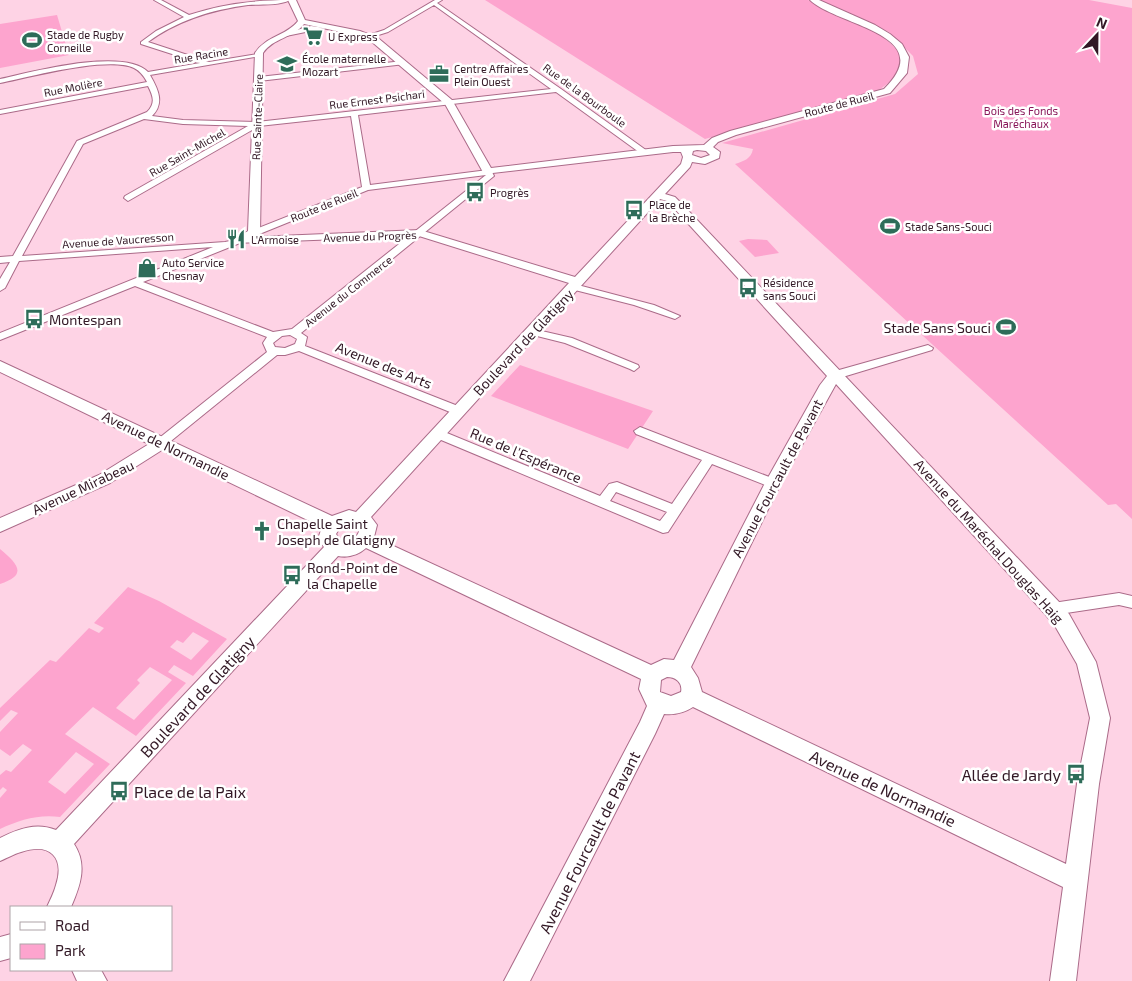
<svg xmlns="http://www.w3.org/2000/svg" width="1132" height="981" font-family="'Exo 2',sans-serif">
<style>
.green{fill:#fda4ce;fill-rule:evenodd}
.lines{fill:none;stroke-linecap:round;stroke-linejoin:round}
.minor-casing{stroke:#ab6b89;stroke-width:2}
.tertiary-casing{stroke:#ab6b89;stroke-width:2}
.minor{fill:#fff;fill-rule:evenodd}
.tertiary{fill:#fff;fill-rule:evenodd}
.labels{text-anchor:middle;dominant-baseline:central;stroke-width:5;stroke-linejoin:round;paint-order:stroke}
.far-poi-label{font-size:11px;fill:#321825;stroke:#fff;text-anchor:start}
.far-street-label{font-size:11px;fill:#321825;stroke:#fff}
.far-park-label{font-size:11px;fill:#89185a;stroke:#fff}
.poi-label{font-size:14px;fill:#321825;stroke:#fff;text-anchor:start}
.street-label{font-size:14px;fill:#321825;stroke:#fff}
.near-street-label{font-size:16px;fill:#321825;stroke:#fff}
.near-poi-label{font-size:16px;fill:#321825;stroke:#fff;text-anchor:end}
</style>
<rect width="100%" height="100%" fill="#fed3e5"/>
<path class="green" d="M485,0H808L879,33L904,56L903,72L879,90L705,139Z
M819,0H1089L1132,8V519L1116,504L1108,505L735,164C744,161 751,159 753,149L722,143L895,94L918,74L913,56L889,32Z
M57,15L69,55L0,68V24Z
M748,239L767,240L779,253L755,257L739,241Z
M520,365L653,411L628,449L491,396Z
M0,549C18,564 28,575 0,584Z
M128,587L159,601L227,639L193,676L174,665L168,672L186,683L136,736L93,707L65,734L110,764L60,817C39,814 19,820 0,829V798L7,790L3,787L0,790V775L6,770L11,772L32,750L23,744L10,756L0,749V732L18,713L11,710L0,721V708L50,660L56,662L89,628L99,633L104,628L94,623ZM193,632L209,641L191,660L170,647L177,640L183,643ZM150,667L172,680L134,720L116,708L140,683L137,680ZM76,752L94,764L65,794L48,782Z"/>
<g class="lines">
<defs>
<path id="minor" d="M154,0H161L189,15C222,4 255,0 290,0C279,6 260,4 248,5C211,10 178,20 148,42L209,62L258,54L261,56L150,75C158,89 165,103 152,116L183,120L257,122L551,89L434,5L388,32L369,38L366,36L384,30L435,0H442L437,3L561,89L650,153L643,155L556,92L358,115L370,185L488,170H491L494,176L301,333L307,337L305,346L463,408L465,411L463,414H455L299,351L285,355H277L166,445H158L156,442L158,439L267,352L263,343L267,337L135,286L0,340V333L213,247L19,261L5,288L0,291V279L10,262L0,263V257L13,256L77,141L147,112C156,103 153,96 148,86L0,114V110L147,82C144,76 140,71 134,68C107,56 30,77 0,83V79C31,72 124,47 148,72L200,63L141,44V42L156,31L184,17ZM351,116L362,187L251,231V235H257L368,190L486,175L292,329L273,332L143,282L240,243V239L225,242L22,256L83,144L144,119L183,124L248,126L125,196L124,198L128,201L259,126ZM290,335L297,339L295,344L285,348L275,347L273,343L282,336Z
M311,26L325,28L286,36L283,34Z
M403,61L406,63L405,64L259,81L256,79L259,77Z
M574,284L654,305L680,316L675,319L634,305L571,289L569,287Z
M533,329L572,338L638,365L639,367L634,371L630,369L565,343L529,334L528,332L529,330Z
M928,345L933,348L932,350L836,379L831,375L832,372Z
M640,427L777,480L779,483L777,486L773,488L712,464L668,532L663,533L434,437L432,434L438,430L442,431L600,496L609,484L617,482L672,504L702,460L636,434L634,431ZM616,492L667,512L660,521L610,501Z
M1119,593L1132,596V608L1119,605L1053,615L1048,613L1046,609L1048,605L1053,603Z"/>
<path id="tertiary" d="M288,0H296L305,20L360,31L378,38L452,100L491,168L673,146L704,145L712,138L730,131L884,89C940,34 837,26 810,0H819L875,25L890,34L902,44L909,57L907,73L890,93L736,135L718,142L713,147L720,152L719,158L705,164L692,162L690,167L665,194L675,197L681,203L1060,603L1069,614L1096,662L1110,718L1099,784L1076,981H1050L1063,887L693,707C684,713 674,715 664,714L655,734L530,981H504L640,722L647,706L639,689L641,679L366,548C358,555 348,558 338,556L74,844C88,865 80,886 71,907H47C50,900 54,893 56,885C65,857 50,842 21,852C14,854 7,858 0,861V838C18,829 36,822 56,830L324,547L318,539L322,527L162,450L110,483L0,532V518L99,475L149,444L0,372V361L332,516L349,510L356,512L569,283L419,236L233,243L231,241L248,231L255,53C266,36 286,36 298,21ZM304,24L355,35L372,42L445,104L484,174L673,152H681L683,157L681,164L575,277L420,230L255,237L260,233L263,53C273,38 293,38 304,24ZM697,150L706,151L710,155L701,158L692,155L693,151ZM660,199L667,201L673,207L827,376L820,385L765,483L674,660L664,659L651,665L374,537L377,525L371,517ZM836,384L1046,615L1055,626L1077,664L1090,718L1077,784L1066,864L702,692L698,678L691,667L781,483ZM346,524L357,525L360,527C359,536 353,541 345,543L341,542L336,534L339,529ZM667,677C676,677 683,683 681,692L671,696L660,692L661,680Z
M11,934V958L0,961V937Z
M72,970H101L107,981H77Z"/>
</defs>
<use href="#minor" class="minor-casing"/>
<use href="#tertiary" class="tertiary-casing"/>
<use href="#minor" class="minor"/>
<use href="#tertiary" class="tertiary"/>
</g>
<defs>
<symbol id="supermarket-bare" viewBox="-9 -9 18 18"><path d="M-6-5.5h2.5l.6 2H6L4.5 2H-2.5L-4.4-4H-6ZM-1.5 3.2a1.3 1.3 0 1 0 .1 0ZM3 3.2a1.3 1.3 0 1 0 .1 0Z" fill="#2e6c59" stroke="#fff" stroke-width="2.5" paint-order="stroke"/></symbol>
<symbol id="stadium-bare" viewBox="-9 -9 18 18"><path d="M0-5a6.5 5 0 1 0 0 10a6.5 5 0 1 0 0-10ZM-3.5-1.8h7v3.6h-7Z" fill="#2e6c59" stroke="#fff" stroke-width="2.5" paint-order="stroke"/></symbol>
<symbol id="school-bare" viewBox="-9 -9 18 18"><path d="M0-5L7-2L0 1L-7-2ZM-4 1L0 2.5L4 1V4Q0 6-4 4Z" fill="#2e6c59" stroke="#fff" stroke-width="2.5" paint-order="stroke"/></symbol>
<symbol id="office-bare" viewBox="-9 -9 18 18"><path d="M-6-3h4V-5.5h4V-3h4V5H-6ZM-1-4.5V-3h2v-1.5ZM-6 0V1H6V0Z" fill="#2e6c59" stroke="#fff" stroke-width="2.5" paint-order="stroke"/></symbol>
<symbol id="bus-bare" viewBox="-9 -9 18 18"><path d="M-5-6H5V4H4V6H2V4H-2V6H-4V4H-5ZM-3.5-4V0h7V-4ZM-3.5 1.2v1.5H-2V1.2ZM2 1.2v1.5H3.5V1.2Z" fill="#2e6c59" stroke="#fff" stroke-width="2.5" paint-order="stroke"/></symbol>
<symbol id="restaurant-bare" viewBox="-9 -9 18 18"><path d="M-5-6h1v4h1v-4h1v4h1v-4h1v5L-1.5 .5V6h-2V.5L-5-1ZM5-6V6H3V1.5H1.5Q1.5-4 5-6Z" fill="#2e6c59" stroke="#fff" stroke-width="2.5" paint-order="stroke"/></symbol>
<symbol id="shop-bare" viewBox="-9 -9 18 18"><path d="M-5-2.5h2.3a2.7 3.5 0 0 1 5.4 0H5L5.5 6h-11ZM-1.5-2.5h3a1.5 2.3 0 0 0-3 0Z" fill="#2e6c59" stroke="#fff" stroke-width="2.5" paint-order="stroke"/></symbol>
<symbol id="church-bare" viewBox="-9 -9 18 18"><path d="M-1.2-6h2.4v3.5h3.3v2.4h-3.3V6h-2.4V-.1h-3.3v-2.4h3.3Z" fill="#2e6c59" stroke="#fff" stroke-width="2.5" paint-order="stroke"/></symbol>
</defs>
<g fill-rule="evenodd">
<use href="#supermarket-bare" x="299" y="22" width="28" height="28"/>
<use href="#stadium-bare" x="18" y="26" width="28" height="28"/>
<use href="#school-bare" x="273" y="50" width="28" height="28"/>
<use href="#office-bare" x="425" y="60" width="28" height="28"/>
<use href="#bus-bare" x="461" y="178" width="28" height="28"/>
<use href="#bus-bare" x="620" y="196" width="28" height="28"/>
<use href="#stadium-bare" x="876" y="212" width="28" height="28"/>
<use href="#restaurant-bare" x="222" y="225" width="28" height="28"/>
<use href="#shop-bare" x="133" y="254" width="28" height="28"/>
<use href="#bus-bare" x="734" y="274" width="28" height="28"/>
<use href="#bus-bare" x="20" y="305" width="28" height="28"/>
<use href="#stadium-bare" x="992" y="313" width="28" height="28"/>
<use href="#church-bare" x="248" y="517" width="28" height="28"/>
<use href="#bus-bare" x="278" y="561" width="28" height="28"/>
<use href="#bus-bare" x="1062" y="760" width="28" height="28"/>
<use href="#bus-bare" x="105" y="777" width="28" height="28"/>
</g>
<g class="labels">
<g class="far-poi-label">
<text x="47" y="34">Stade de Rugby<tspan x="47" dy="13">Corneille</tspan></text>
<text x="328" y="36">U Express</text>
<text x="302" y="58">École maternelle<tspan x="302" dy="13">Mozart</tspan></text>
<text x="454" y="68">Centre Affaires<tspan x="454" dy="13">Plein Ouest</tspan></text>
<text x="490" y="192">Progrès</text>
<text x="649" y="204">Place de<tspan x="649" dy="13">la Brèche</tspan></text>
<text x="905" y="226">Stade Sans-Souci</text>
<text x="251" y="239">L'Armoise</text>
<text x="162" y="262">Auto Service<tspan x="162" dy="13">Chesnay</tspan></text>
<text x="763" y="282">Résidence<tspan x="763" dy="13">sans Souci</tspan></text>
</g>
<g class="far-street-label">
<text transform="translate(201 55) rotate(-9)">Rue Racine</text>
<text transform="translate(73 87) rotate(-11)">Rue Molière</text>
<text transform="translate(585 95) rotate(36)">Rue de la Bourboule</text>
<text transform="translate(377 99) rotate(-7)">Rue Ernest Psichari</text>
<text transform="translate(839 104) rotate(-15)">Route de Rueil</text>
<text transform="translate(257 117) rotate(-88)">Rue Sainte-Claire</text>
<text transform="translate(187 152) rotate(-30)">Rue Saint-Michel</text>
<text transform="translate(324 205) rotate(-22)">Route de Rueil</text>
<text transform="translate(370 236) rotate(-2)">Avenue du Progrès</text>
<text transform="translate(118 240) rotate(-4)">Avenue de Vaucresson</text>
<text transform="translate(348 291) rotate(-38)">Avenue du Commerce</text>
</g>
<g class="far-park-label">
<text x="1021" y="110">Bois des Fonds<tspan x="1021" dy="13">Maréchaux</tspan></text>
</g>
<g class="poi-label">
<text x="49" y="319">Montespan</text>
<text x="991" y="327" text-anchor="end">Stade Sans Souci</text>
<text x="277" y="523">Chapelle Saint<tspan x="277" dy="16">Joseph de Glatigny</tspan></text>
<text x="307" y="567">Rond-Point de<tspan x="307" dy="16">la Chapelle</tspan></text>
</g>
<g class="street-label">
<text transform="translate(523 342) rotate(-47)">Boulevard de Glatigny</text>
<text transform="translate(384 365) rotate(22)">Avenue des Arts</text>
<text transform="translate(166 445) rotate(26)">Avenue de Normandie</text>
<text transform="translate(526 455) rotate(23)">Rue de l'Espérance</text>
<text transform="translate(777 478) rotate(-62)">Avenue Fourcault de Pavant</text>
<text transform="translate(83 487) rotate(-25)">Avenue Mirabeau</text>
<text transform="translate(989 541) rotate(48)">Avenue du Maréchal Douglas Haig</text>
</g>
<g class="near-street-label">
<text transform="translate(197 696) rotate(-47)">Boulevard de Glatigny</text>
<text transform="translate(883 788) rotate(25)">Avenue de Normandie</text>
<text transform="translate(589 842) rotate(-63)">Avenue Fourcault de Pavant</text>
</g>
<g class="near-poi-label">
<text x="1061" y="774">Allée de Jardy</text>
<text x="134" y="791" text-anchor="start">Place de la Paix</text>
</g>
</g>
<rect x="10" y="906" width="162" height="65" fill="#ffffff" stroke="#ada3a8"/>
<rect x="20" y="922" width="25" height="8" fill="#ffffff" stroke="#ada3a8"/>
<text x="55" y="931" font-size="15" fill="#321825">Road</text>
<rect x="20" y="944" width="25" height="15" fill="#fda4ce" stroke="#ada3a8"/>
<text x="55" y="956" font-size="15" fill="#321825">Park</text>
<g transform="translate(1097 35) rotate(22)" stroke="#ffffff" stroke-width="4" paint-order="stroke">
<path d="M0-4L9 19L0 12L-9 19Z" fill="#321825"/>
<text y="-8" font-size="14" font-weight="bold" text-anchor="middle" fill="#321825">N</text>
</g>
</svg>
